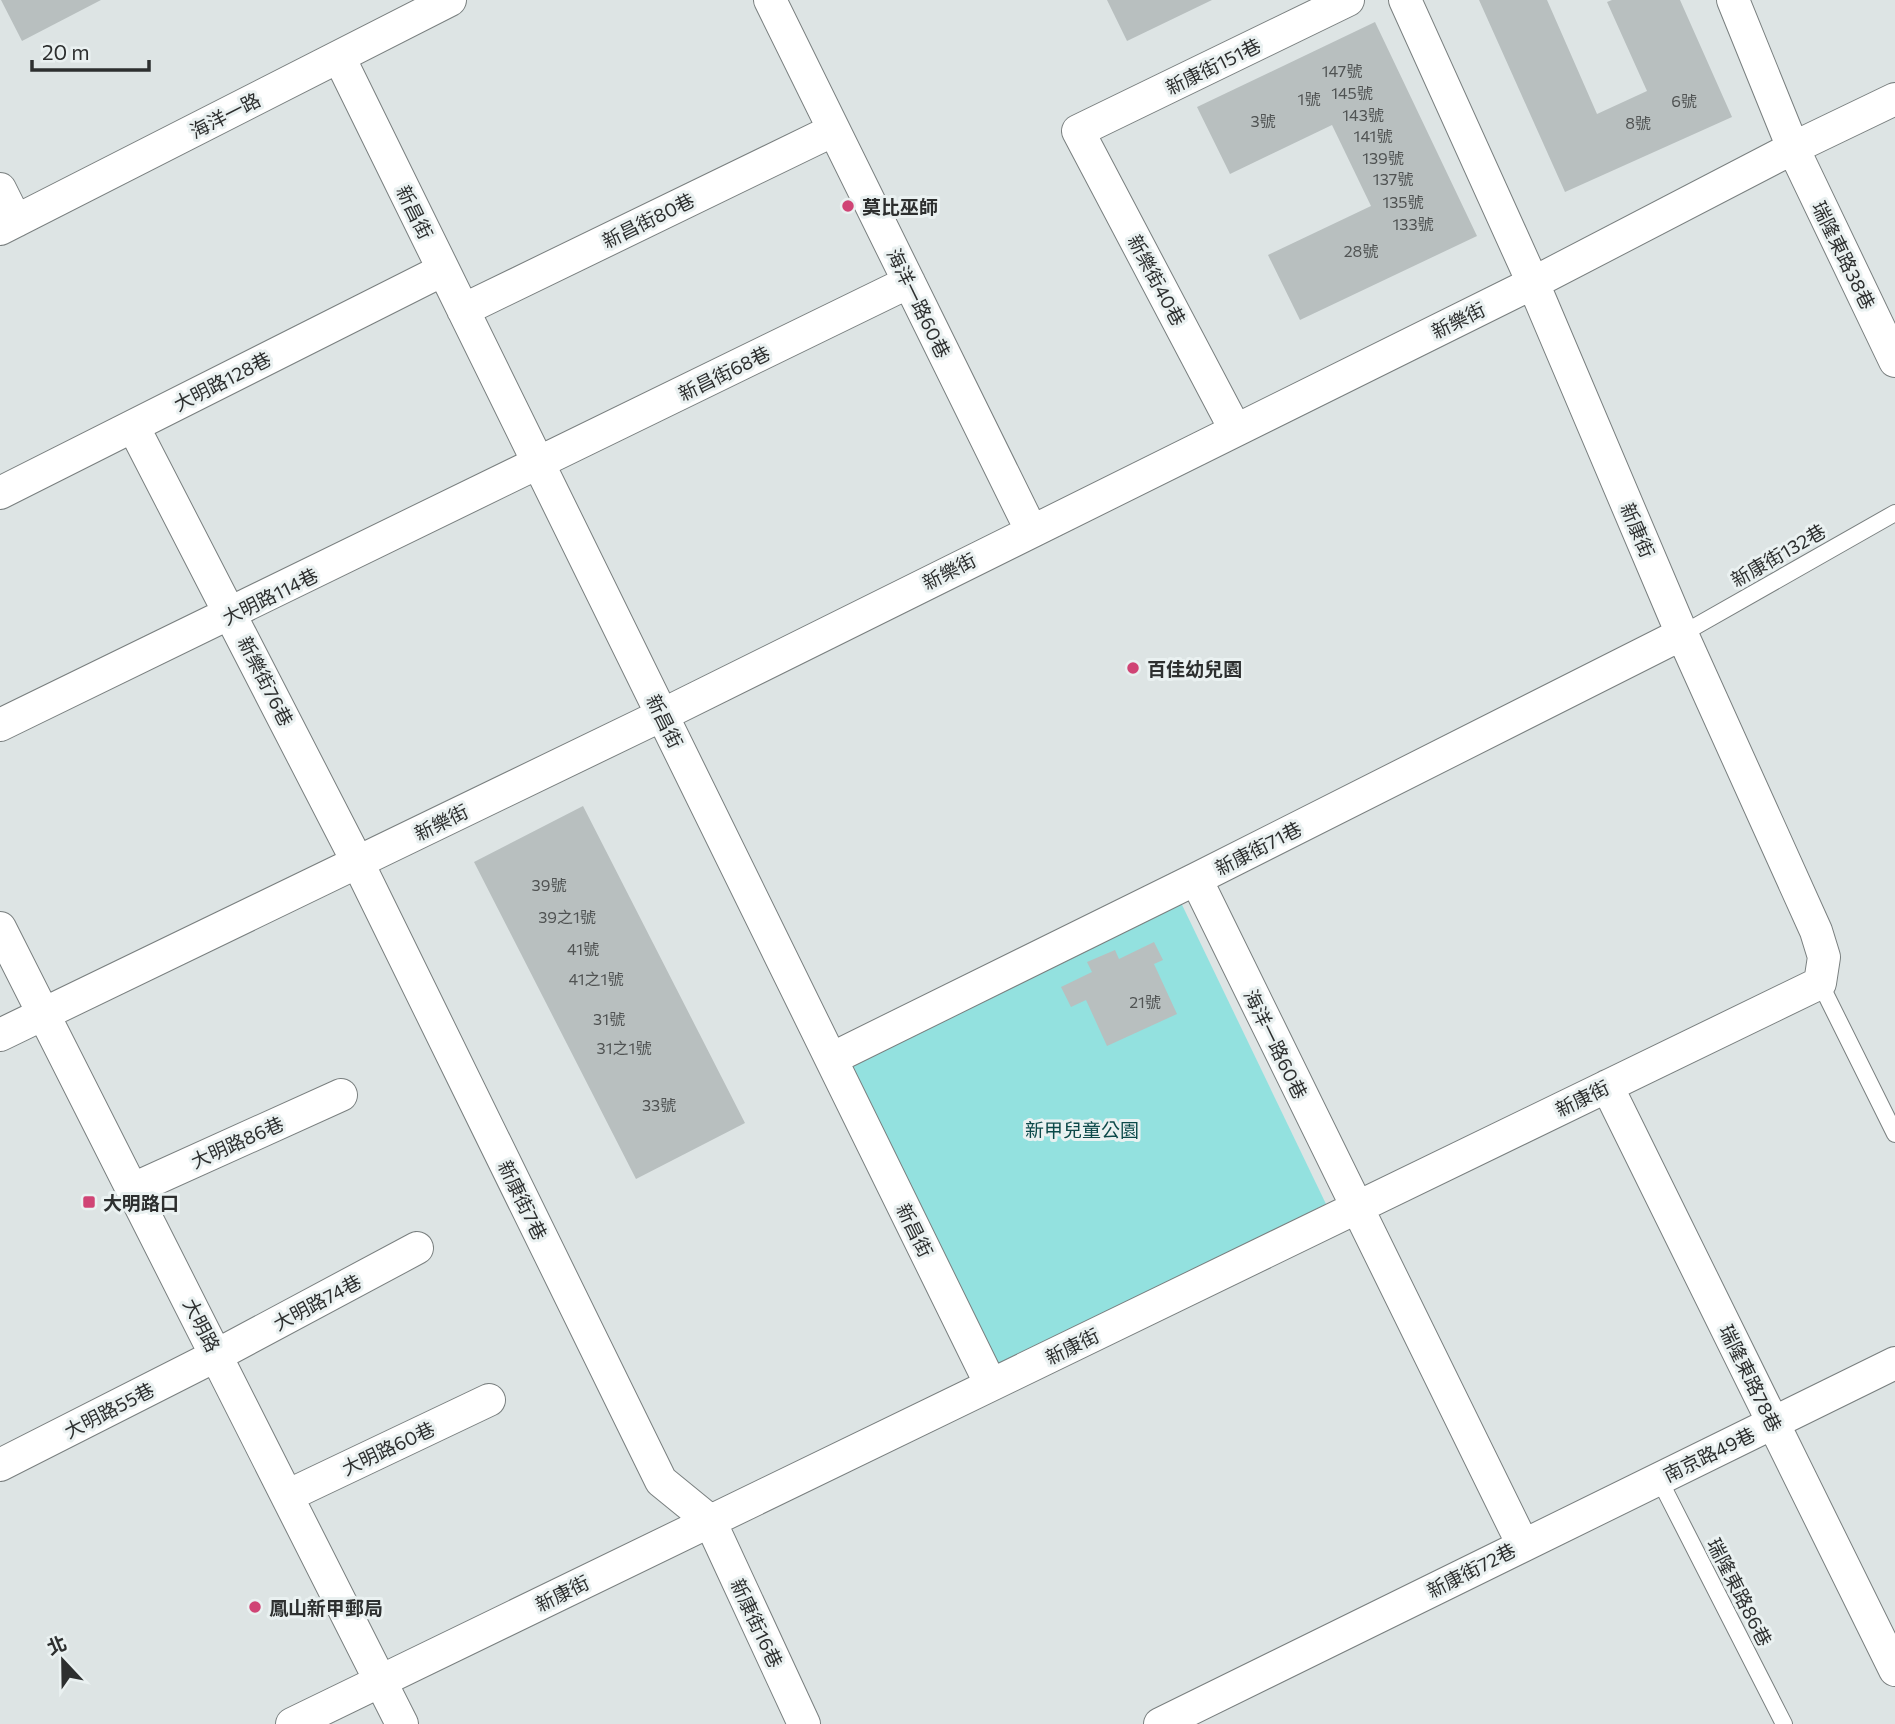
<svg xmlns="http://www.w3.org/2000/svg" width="1895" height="1724" font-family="Commissioner,'Noto Sans TC',sans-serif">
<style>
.green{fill:#93e1df}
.building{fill:#b8bfbf}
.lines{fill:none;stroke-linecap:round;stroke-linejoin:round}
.service-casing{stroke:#797f7f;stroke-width:18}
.minor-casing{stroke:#797f7f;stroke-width:34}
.service{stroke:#fff;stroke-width:16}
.minor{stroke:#fff;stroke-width:32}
.poi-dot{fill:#d04475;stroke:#eaf1f1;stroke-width:2.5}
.labels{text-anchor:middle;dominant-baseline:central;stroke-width:6;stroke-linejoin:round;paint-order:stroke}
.number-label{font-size:16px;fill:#505353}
.street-label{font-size:19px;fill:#2d2f2f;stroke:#eaf1f1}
.poi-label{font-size:19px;font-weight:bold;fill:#2d2f2f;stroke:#eaf1f1;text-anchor:start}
.park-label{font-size:19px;fill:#0c4949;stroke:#eaf1f1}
</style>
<rect width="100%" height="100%" fill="#dde4e4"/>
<path class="green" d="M1172,884L1326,1204L999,1372L839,1051Z"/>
<path class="building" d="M1,0H101L22,41Z
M1107,0H1212L1127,41Z
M1479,0H1547L1597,114L1647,91L1607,2L1612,0H1680L1732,117L1565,192Z
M1375,22L1477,236L1300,320L1268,255L1371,206L1332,125L1230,174L1197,107Z
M583,806L745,1123L636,1179L474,862Z
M1154,942L1163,960L1154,964L1177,1014L1107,1046L1086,1000L1071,1007L1061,987L1092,972L1087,962L1115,950L1119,959Z"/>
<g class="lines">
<defs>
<path id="service" d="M1682,634L1895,513
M1820,983L1895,1134
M1659,1479L1784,1724"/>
<path id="minor" d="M770,0L1031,530
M1733,0L1793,148L1895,361
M339,57L991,1385
M0,189L16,221
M0,229L450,0
M463,310L834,130
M133,426L358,863L661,1481L710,1521L804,1724
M1235,429L1078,131L1348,0
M0,493L443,270
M0,725L909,282
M1196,879L1523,1545
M0,928L402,1724
M0,1035L662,715L1533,283L1793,148L1895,99
M831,1059L1196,879L1682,634
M1607,1086L1895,1670
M133,1189L341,1095
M0,1465L217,1355L417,1248
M287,1496L489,1400
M292,1724L1820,983L1824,957L1816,931L1682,634L1533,283L1405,0
M1160,1724L1895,1363"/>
</defs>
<use href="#service" class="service-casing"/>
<use href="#minor" class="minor-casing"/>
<use href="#service" class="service"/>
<use href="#minor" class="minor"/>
</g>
<g class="poi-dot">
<circle cx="848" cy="206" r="7"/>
<circle cx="1133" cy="668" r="7"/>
<rect x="82" y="1195" width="14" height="14" rx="3.5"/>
<circle cx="255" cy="1607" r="7"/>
</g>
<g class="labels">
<g class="number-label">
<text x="1342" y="70">147號</text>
<text x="1352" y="92">145號</text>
<text x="1309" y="98">1號</text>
<text x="1684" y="100">6號</text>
<text x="1363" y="114">143號</text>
<text x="1263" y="120">3號</text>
<text x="1638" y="122">8號</text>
<text x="1373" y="135">141號</text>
<text x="1383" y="157">139號</text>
<text x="1393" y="178">137號</text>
<text x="1403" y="201">135號</text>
<text x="1413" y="223">133號</text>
<text x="1361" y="250">28號</text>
<text x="549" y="884">39號</text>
<text x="567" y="916">39之1號</text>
<text x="583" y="948">41號</text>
<text x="596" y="978">41之1號</text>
<text x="1145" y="1001">21號</text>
<text x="609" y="1018">31號</text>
<text x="624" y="1047">31之1號</text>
<text x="659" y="1104">33號</text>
</g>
<g class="street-label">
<text transform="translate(1213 66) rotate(-26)">新康街151巷</text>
<text transform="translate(225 115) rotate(-27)">海洋一路</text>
<text transform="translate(415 212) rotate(64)">新昌街</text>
<text transform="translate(648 220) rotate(-26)">新昌街80巷</text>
<text transform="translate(1844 255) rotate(64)">瑞隆東路38巷</text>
<text transform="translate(1157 280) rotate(62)">新樂街40巷</text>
<text transform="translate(919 303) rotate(64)">海洋一路60巷</text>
<text transform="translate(1458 320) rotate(-26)">新樂街</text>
<text transform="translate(724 373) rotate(-26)">新昌街68巷</text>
<text transform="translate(222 381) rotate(-27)">大明路128巷</text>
<text transform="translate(1638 530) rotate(67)">新康街</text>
<text transform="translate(1778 555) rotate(-30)">新康街132巷</text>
<text transform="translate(949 571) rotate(-27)">新樂街</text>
<text transform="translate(270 596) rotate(-26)">大明路114巷</text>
<text transform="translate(266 681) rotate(63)">新樂街76巷</text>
<text transform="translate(665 721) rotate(64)">新昌街</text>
<text transform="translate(441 822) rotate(-26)">新樂街</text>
<text transform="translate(1258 848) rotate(-27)">新康街71巷</text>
<text transform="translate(1276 1044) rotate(64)">海洋一路60巷</text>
<text transform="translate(1582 1098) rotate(-26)">新康街</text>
<text transform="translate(237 1142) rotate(-24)">大明路86巷</text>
<text transform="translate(523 1200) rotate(64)">新康街7巷</text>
<text transform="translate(915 1230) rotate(64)">新昌街</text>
<text transform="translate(317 1302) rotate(-28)">大明路74巷</text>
<text transform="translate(202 1325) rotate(63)">大明路</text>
<text transform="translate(1072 1346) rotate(-26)">新康街</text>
<text transform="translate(1751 1378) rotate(64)">瑞隆東路78巷</text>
<text transform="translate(109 1410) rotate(-27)">大明路55巷</text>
<text transform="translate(388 1448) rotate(-25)">大明路60巷</text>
<text transform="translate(1709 1454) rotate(-26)">南京路49巷</text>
<text transform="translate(1471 1570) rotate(-27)">新康街72巷</text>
<text transform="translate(1740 1592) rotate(63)">瑞隆東路86巷</text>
<text transform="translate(562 1593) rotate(-26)">新康街</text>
<text transform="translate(757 1623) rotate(65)">新康街16巷</text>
</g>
<g class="poi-label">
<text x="862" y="206">莫比巫師</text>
<text x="1147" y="668">百佳幼兒園</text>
<text x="103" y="1202">大明路口</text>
<text x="269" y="1607">鳳山新甲郵局</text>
</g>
<g class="park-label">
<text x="1082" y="1129">新甲兒童公園</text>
</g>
</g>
<g transform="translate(63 1661) rotate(338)" stroke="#eaf1f1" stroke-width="5" paint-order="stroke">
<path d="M0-5L12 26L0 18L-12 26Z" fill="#2d2f2f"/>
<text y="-10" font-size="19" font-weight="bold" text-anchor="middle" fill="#2d2f2f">北</text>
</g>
<path d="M32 60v10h117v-10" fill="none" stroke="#2d2f2f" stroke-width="3.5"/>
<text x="42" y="60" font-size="21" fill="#2d2f2f" stroke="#eaf1f1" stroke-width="5" paint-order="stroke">20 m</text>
</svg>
